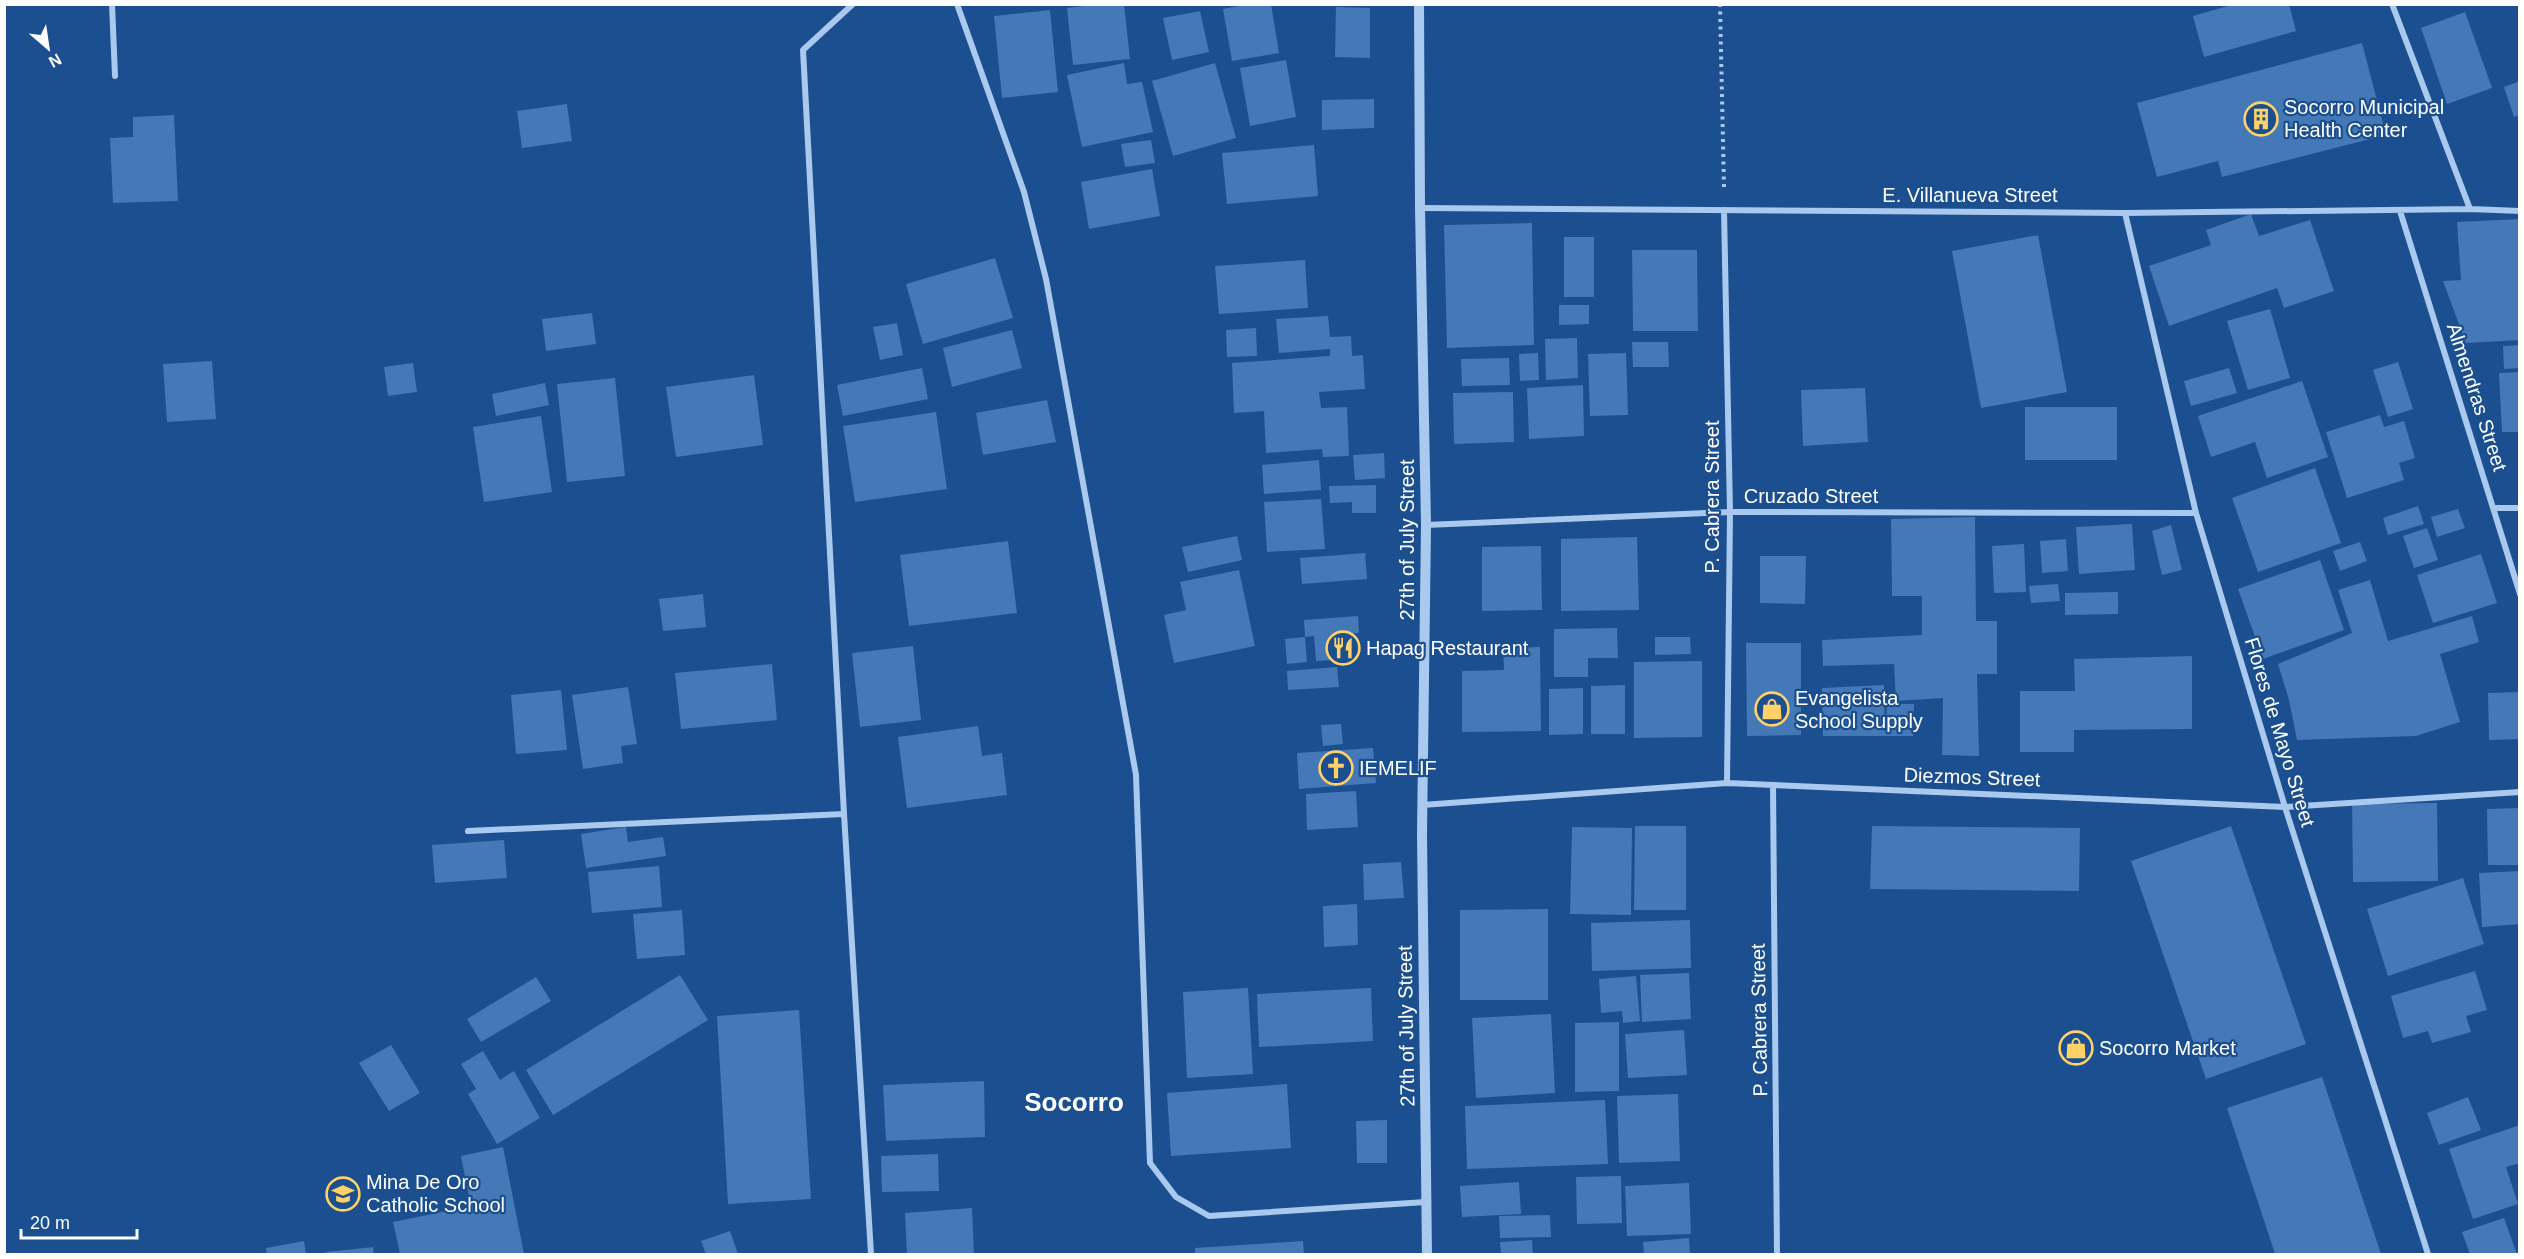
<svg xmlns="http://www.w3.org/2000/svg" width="2524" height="1259" font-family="Helvetica,sans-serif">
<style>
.building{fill:#4478b7}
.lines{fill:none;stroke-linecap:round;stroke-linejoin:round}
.path{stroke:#a9c9ee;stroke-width:4;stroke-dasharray:3 4.5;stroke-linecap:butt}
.minor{stroke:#a9c9ee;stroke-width:6}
.tertiary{stroke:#a9c9ee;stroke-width:10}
.labels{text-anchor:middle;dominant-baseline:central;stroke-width:4.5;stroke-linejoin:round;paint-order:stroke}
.poi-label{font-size:20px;fill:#fff;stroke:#1b4f8f;text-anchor:start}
.street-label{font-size:20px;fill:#fff;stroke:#1b4f8f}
.district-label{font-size:26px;font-weight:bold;fill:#fff;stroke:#1b4f8f}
</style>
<rect width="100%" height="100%" fill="#1b4f8f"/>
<path class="building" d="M1100,4H1124L1130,59L1073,65L1067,8Z
M1248,4H1271L1279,53L1232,61L1223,9Z
M2235,4H2289L2296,31L2204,57L2193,16Z
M1336,7L1370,8V58L1335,57Z
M1050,10L1058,92L1002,98L994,16Z
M1200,11L1209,52L1172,60L1163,18Z
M2465,12L2492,88L2447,104L2421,28Z
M2362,43L2386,135L2222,177L2218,161L2157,177L2137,103Z
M1286,60L1296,117L1250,126L1240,68Z
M1124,63L1127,84L1142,82L1153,132L1082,147L1067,75Z
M1215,63L1236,138L1173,156L1152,81Z
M2520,81V115L2514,117L2504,87Z
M1374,99V128L1322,130V100Z
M567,104L572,141L522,148L517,111Z
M174,115L178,201L113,203L110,138L133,137V117Z
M1151,140L1155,163L1125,167L1121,144Z
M1314,145L1318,196L1227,204L1222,153Z
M1152,169L1160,216L1089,229L1081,182Z
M2251,214L2259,236L2310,220L2334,291L2284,308L2277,288L2169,326L2149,266L2211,245L2206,230Z
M2520,219V340L2466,343L2443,281L2461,280L2457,222Z
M1532,223L1534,345L1447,348L1444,225Z
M2038,235L2067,392L1981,408L1952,251Z
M1564,237H1594V297H1564Z
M1632,250H1697L1698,331H1633Z
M995,258L1013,318L923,344L906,284Z
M1305,260L1308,308L1219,314L1215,266Z
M1559,305H1589V324L1559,325Z
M2270,309L2290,378L2248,390L2227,321Z
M592,313L596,344L546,351L542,319Z
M1328,316L1330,337L1351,336L1352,356L1363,355L1365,389L1319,392L1321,408L1347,407L1349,456L1323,457L1322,449L1266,453L1264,411L1234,413L1232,363L1330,356V349L1279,353L1276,319Z
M897,323L903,355L880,360L873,327Z
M1256,328L1257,356L1227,357L1226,330Z
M1012,330L1022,368L952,387L943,348Z
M1577,338L1578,378L1546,380L1545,339Z
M1632,342H1668L1669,367H1633Z
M2520,345V368L2504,369L2503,346Z
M1538,353L1539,380L1520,381L1519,354Z
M1626,353L1628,415L1590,416L1588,354Z
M1509,358L1510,385L1462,386L1461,359Z
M212,361L216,419L167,422L163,364Z
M2398,362L2413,409L2388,417L2373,370Z
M413,363L417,392L388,396L384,367Z
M922,368L928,399L843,416L837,385Z
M2229,368L2237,393L2191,406L2184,381Z
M2520,372V432H2502L2499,373Z
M754,375L763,445L676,457L666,387Z
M615,378L625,476L567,482L557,384Z
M2302,381L2328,457L2267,478L2255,442L2211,457L2198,416Z
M545,383L549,405L496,416L492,394Z
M1583,385L1584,436L1529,439L1527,388Z
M1865,388L1868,442L1803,446L1801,390Z
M1513,392L1514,442L1454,444L1453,393Z
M1047,400L1056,442L983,455L976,413Z
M2025,407H2117V460H2025Z
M936,412L947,489L855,502L843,426Z
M2380,415L2384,427L2404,421L2415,458L2399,463L2404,480L2347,498L2326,432Z
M541,416L552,492L484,502L473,427Z
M1384,453L1385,478L1355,480L1353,455Z
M1319,460L1321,490L1264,494L1262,465Z
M2315,468L2341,543L2258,572L2232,498Z
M1376,485V513H1352V502L1330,503L1329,486Z
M1321,499L1325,549L1267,552L1264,502Z
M2418,506L2424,524L2388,535L2383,518Z
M2458,509L2465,528L2437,537L2431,517Z
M1975,517L1976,621H1997V674H1977L1979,756L1942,755L1943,698L1896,701L1894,664L1823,666L1822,640L1922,635V596H1892L1891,519Z
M2132,524L2135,570L2079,574L2076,527Z
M2171,525L2182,570L2162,575L2152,531Z
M2427,528L2438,560L2414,568L2403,536Z
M1237,536L1242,560L1188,572L1182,547Z
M1637,537L1639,610L1561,611V539Z
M2066,539L2068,571L2042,573L2040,541Z
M1008,541L1017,613L909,626L900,555Z
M2360,542L2367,561L2340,571L2333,551Z
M2024,544L2026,592L1994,593L1992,546Z
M1541,546L1542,610L1482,611V547Z
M1365,553L1367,579L1302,584L1300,558Z
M2481,554L2497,603L2433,623L2417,575Z
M1760,556H1806L1805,604L1760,603Z
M2320,560L2344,630L2263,659L2238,589Z
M1239,570L1255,646L1174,663L1164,615L1186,610L1180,582Z
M2370,580L2388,641L2472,616L2479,642L2440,654L2460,722L2416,736L2297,740L2289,700L2278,664L2352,633L2338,590Z
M2058,584L2060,601L2031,603L2029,586Z
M2118,592V614L2065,615V593Z
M703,594L706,627L663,631L659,599Z
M1358,616L1359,633L1348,634L1350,659L1316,661L1314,636L1305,637L1307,662L1287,664L1285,639L1305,637L1304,620Z
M1617,628L1618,658H1588V677H1554V629Z
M1655,637H1690L1691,654L1655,655Z
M1746,643H1801V735L1747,736Z
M913,646L921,720L860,727L852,653Z
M1540,647L1541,731L1462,732V671L1504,670L1503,648Z
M2192,656V729L2074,730V752H2020V691H2075L2074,659Z
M1702,661V737L1634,738V662Z
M772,664L777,720L681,729L675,673Z
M1337,667L1339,687L1288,690L1287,671Z
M1625,685V734H1591V686Z
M1884,685L1885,732L1887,704H1914L1913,736H1823L1822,688Z
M628,687L637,744L621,746L623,763L583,769L572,695Z
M1583,688V734L1549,735V689Z
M561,690L567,750L516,754L511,695Z
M2520,692V739L2489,740L2488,693Z
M1341,724L1343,744L1323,746L1321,725Z
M978,726L982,756L1002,753L1007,795L907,808L898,737Z
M1373,748L1376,783L1299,789L1297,753Z
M1356,791L1358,827L1307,830L1306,794Z
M2437,803L2438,881L2353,882L2352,804Z
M2520,808V865H2488L2487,809Z
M1635,826H1686V910H1634Z
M1872,826L2080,828L2079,891L1870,889Z
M2231,826L2306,1044L2206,1079L2131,861Z
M626,827L628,842L663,837L666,856L586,868L581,834Z
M1572,827L1632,828L1631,915L1570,914Z
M504,840L507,878L435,883L432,845Z
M1401,862L1404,898L1364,900L1363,864Z
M659,866L662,907L592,913L588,872Z
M2520,871V924L2482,927L2479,873Z
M2463,878L2484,944L2388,976L2367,909Z
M1357,904L1358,945L1324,947L1323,906Z
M1548,909V1000H1460V910Z
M682,910L685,955L637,959L633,914Z
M1690,920L1691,968L1592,971L1591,923Z
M2475,971L2487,1010L2466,1016L2471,1032L2432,1043L2428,1031L2403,1038L2391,996Z
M1689,973L1691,1019L1642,1022L1640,975Z
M680,975L708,1020L553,1115L526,1070Z
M1636,976L1640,1021L1623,1023L1622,1011L1601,1013L1599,979Z
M536,977L551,1001L481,1042L467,1019Z
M1248,988L1253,1074L1187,1078L1183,992Z
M1371,988L1373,1041L1259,1047L1257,994Z
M799,1010L811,1199L728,1204L717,1016Z
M1551,1014L1555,1093L1476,1098L1472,1018Z
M1619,1022V1091L1575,1092V1023Z
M1684,1030L1687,1075L1628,1078L1625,1034Z
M391,1045L420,1093L389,1111L359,1063Z
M483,1051L500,1080L514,1071L540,1118L497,1144L468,1094L476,1089L461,1064Z
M2322,1077L2381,1254H2275L2227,1108Z
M984,1081L985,1137L886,1141L883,1085Z
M1287,1084L1291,1148L1171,1156L1167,1093Z
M1678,1094L1680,1161L1619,1163L1617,1096Z
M2468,1097L2481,1130L2439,1145L2427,1113Z
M1605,1100L1608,1164L1467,1169L1465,1106Z
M1387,1120V1163H1357L1356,1121Z
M2520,1125V1163L2506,1167L2518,1204L2473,1219L2449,1149Z
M503,1147L524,1254H400L393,1222L471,1206L461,1156Z
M938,1154L939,1191L882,1192L881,1156Z
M1621,1176L1622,1223L1577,1224L1576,1177Z
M1519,1182L1521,1214L1462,1217L1460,1186Z
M1689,1183L1691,1234L1627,1236L1625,1186Z
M972,1208L974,1254H907L905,1213Z
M1550,1215L1551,1237L1500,1238L1499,1216Z
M2504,1218L2517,1254H2470L2462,1232Z
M730,1231L738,1254H706L701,1241Z
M1689,1238L1690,1254H1644L1643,1242Z
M1532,1240L1533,1254H1501L1500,1242Z
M304,1241L306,1254H267L266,1248Z
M1303,1241L1304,1254H1195V1248Z
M373,1247L374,1254H326V1252Z"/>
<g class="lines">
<path class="path" d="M1720,4L1724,188"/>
<path class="minor" d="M112,4L115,76
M853,4L803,50L844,814L871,1254
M957,4L1024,192L1046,279L1136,775L1150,1163L1176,1197L1209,1216L1426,1202
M2392,4L2470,209
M1420,208L2125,213L2470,209L2520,211
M1724,210L1730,512L1727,783
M2400,211L2520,594
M2125,213L2196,513L2285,807L2428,1254
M2494,508H2520
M1426,525L1730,512L2196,513
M1773,785L1777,1254
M1422,805L1727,783L2285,807L2520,792
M468,831L844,814"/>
<path class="tertiary" d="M1419,4L1420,208L1426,525L1422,834L1427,1254"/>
</g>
<defs>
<symbol id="building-ring" viewBox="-11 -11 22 22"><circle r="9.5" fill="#1b4f8f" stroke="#ffd166" stroke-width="1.5"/><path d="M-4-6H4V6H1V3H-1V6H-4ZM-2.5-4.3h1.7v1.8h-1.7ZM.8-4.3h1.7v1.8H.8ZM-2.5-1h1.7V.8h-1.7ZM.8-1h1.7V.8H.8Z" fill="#ffd166"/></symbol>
<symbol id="restaurant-ring" viewBox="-11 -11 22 22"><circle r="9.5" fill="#1b4f8f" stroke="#ffd166" stroke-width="1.5"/><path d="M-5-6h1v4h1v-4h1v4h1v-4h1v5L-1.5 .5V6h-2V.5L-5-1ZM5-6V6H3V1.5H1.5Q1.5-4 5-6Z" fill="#ffd166"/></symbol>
<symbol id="shop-ring" viewBox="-11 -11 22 22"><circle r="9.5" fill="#1b4f8f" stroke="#ffd166" stroke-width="1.5"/><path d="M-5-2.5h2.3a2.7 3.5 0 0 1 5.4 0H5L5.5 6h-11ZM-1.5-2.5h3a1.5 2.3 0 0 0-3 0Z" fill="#ffd166"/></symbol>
<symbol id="church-ring" viewBox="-11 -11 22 22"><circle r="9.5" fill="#1b4f8f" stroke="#ffd166" stroke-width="1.5"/><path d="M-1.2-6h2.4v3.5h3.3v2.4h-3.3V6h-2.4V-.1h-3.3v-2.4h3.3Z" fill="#ffd166"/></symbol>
<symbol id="school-ring" viewBox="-11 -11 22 22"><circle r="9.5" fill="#1b4f8f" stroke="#ffd166" stroke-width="1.5"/><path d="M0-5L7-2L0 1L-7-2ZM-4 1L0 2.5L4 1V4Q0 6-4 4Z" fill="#ffd166"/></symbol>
</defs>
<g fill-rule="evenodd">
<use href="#building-ring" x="2242" y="100" width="38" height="38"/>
<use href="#restaurant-ring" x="1324" y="629" width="38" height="38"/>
<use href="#shop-ring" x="1753" y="690" width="38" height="38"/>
<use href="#church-ring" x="1317" y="749" width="38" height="38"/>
<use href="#shop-ring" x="2057" y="1029" width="38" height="38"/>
<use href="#school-ring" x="324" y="1175" width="38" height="38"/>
</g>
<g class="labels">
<g class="poi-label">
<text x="2284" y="107">Socorro Municipal<tspan x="2284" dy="23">Health Center</tspan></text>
<text x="1366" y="648">Hapag Restaurant</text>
<text x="1795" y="698">Evangelista<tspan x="1795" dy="23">School Supply</tspan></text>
<text x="1359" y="768">IEMELIF</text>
<text x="2099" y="1048">Socorro Market</text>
<text x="366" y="1182">Mina De Oro<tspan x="366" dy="23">Catholic School</tspan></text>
</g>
<g class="street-label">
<text x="1970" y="195">E. Villanueva Street</text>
<text transform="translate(2477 397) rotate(72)">Almendras Street</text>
<text x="1811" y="496">Cruzado Street</text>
<text transform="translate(1712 497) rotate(-90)">P. Cabrera Street</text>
<text transform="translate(1407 540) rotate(-90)">27th of July Street</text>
<text transform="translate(2280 732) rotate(73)">Flores de Mayo Street</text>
<text transform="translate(1972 777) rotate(2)">Diezmos Street</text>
<text transform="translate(1759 1020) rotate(-91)">P. Cabrera Street</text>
<text transform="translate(1406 1026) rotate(-91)">27th of July Street</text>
</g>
<g class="district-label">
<text x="1074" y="1102">Socorro</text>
</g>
</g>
<rect width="2524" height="1259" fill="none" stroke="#ffffff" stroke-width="12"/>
<g transform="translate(48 48) rotate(151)" stroke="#1b4f8f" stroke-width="4.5" paint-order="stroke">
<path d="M0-4.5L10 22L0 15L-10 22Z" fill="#ffffff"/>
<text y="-9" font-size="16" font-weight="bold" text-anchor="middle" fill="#ffffff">N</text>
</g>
<path d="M21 1229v9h116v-9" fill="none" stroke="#ffffff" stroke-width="3"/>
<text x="30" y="1229" font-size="18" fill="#ffffff" stroke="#1b4f8f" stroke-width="4.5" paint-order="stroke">20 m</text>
</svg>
